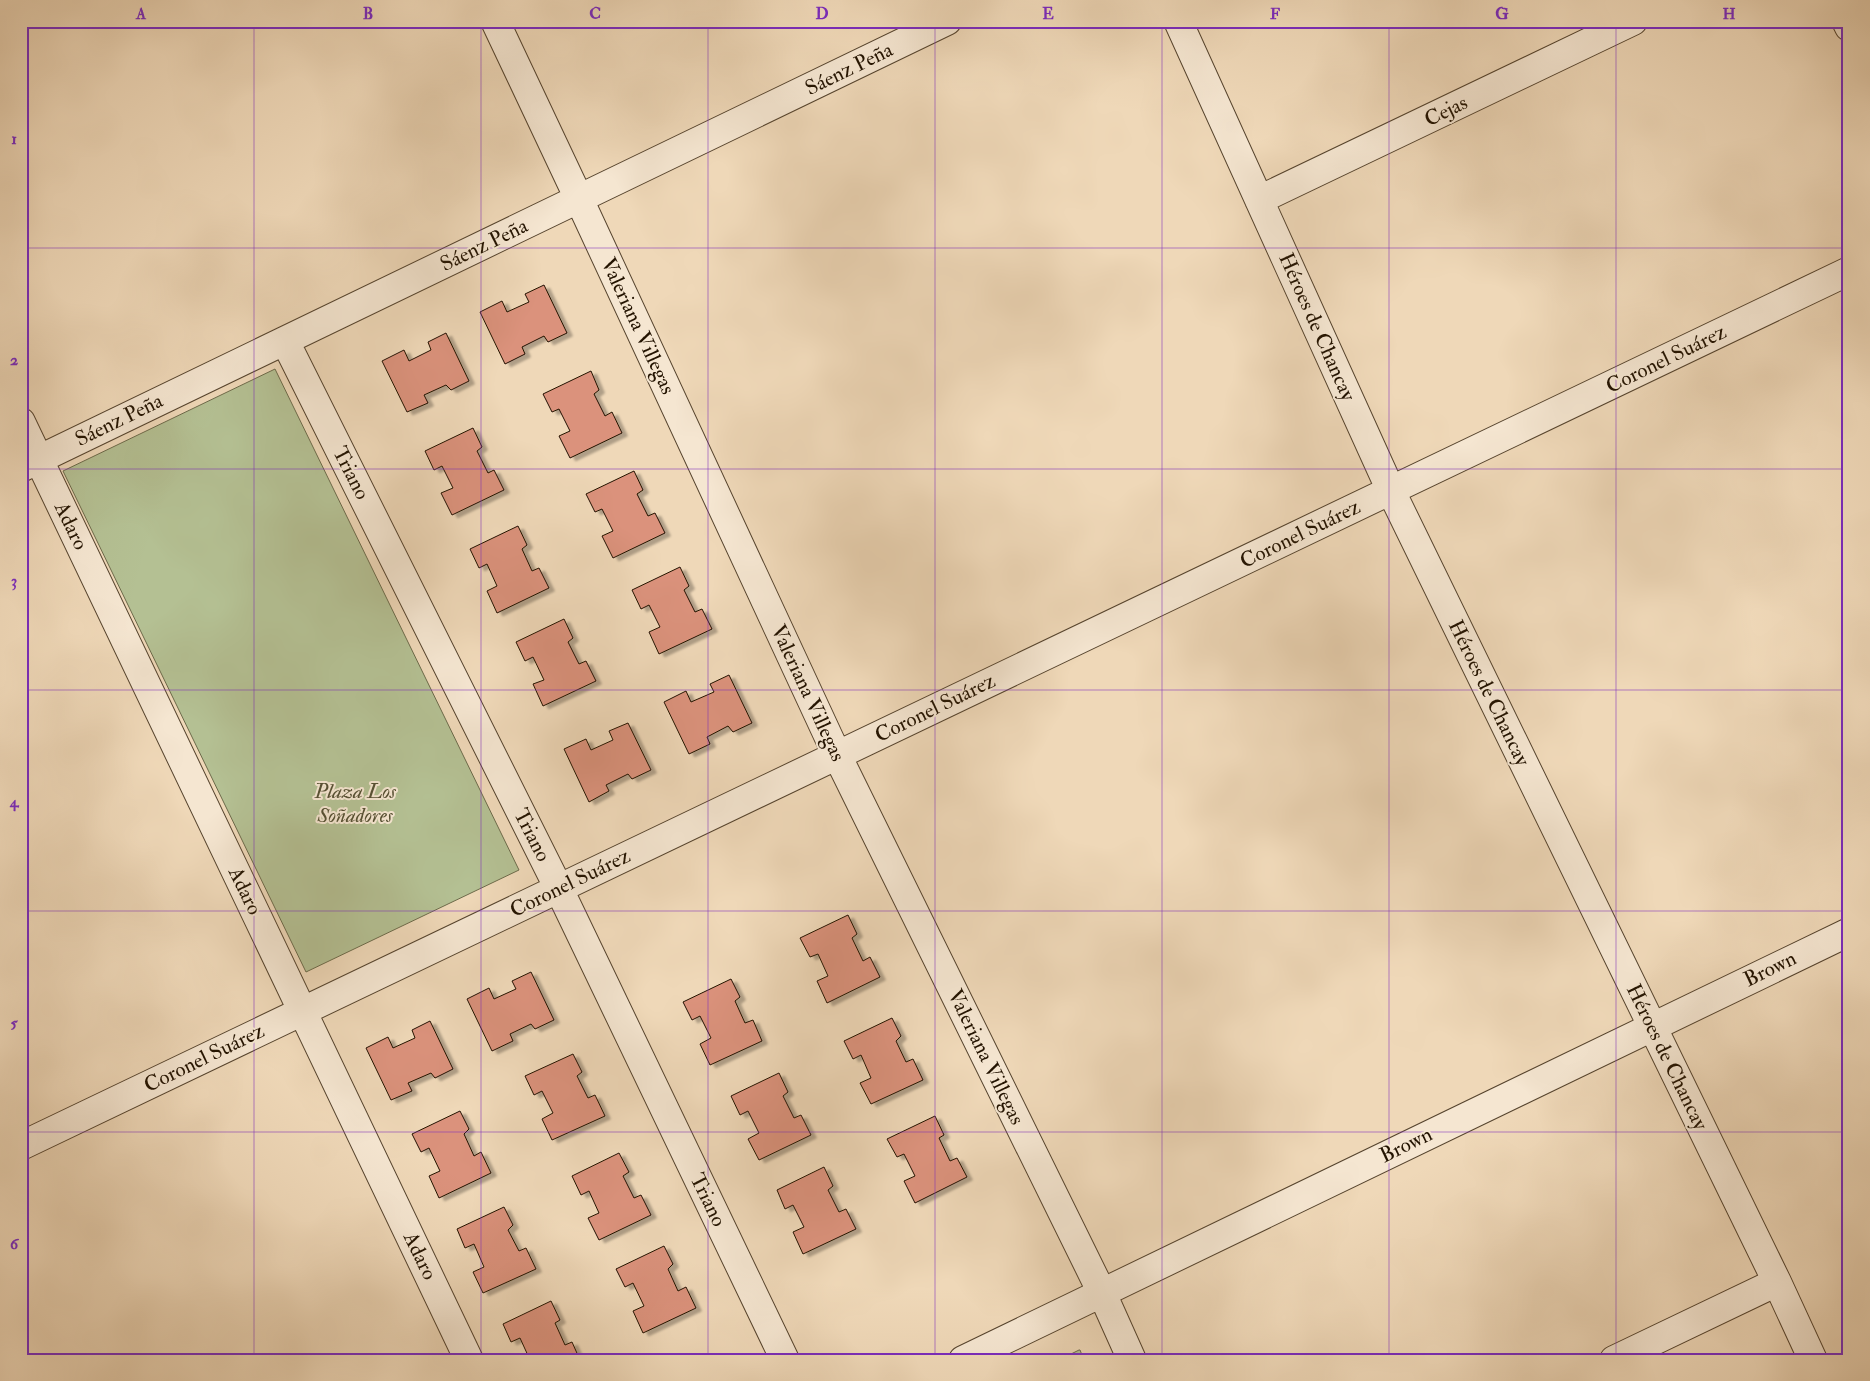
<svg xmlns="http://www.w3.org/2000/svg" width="1870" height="1381" font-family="'IM FELL Double Pica',serif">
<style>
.green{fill:#b4c093;stroke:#6c6a4a}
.building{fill:#db927c;stroke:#231300;filter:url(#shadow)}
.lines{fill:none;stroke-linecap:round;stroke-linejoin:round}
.street-casing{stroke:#56442e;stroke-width:30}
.street{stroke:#f5e6d1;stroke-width:28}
.grid{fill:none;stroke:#7b2cbf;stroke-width:1;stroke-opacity:0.55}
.labels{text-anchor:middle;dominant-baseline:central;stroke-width:4;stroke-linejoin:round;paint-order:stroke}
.street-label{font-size:21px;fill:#231300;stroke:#f5e6d1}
.park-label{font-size:21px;font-style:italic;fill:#565033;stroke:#f5e6d1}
.neatline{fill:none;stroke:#7b2cbf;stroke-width:2}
.grid-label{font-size:16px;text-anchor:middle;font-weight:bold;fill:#7b2cbf}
</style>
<defs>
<filter id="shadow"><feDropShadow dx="5.5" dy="3" stdDeviation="1" flood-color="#0004"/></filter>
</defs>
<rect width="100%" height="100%" fill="#efd8b8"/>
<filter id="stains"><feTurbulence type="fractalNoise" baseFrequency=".004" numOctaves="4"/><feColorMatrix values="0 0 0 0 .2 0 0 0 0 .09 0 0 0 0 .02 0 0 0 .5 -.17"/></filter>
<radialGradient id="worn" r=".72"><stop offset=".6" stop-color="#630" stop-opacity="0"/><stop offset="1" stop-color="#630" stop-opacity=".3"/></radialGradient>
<path class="green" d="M275,369L519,870L306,972L63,471Z
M1080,1350L1084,1360H1059L1079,1350Z"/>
<path class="building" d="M544,285L567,333L548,342L544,336L522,347L525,354L505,364L480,312L502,301L507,312L529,302L525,294Z
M446,333L469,381L451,390L446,385L424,395L428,403L407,412L382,361L404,350L409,361L431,350L428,342Z
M591,371L599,390L594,394L605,416L612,412L622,433L570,458L559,436L570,431L559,409L552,412L543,394Z
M473,428L482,447L477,451L488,473L494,470L504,490L452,515L441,493L453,488L442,466L434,470L425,451Z
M634,471L643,490L637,494L648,516L655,513L665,533L613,558L602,536L613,531L602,509L595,512L586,494Z
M518,526L527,545L522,549L532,571L539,568L549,588L497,613L487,591L497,586L487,564L479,568L470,549Z
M680,567L689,586L684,590L695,612L702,609L712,629L659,654L649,632L660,627L649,605L641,609L632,590Z
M564,619L573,638L568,642L579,664L586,661L596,681L543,706L533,684L544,680L533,657L525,661L516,642Z
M729,675L752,723L733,732L728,726L707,737L710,744L689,754L664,702L686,691L691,702L714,692L710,684Z
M628,723L651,770L632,779L628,774L606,785L609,791L589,802L564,749L586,739L591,750L613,740L609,731Z
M848,915L857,934L852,938L863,961L870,957L880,977L827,1003L817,981L828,976L818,954L810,957L800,938Z
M531,972L554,1020L535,1029L531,1024L510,1034L513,1041L492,1051L467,999L489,988L494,999L516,989L512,981Z
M731,979L740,997L735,1001L745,1023L753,1020L762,1041L710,1065L700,1044L711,1038L700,1016L692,1020L683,1002Z
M892,1018L901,1036L896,1041L906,1062L913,1059L923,1080L871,1104L860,1083L871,1078L861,1055L853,1059L844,1041Z
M430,1021L453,1069L435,1078L431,1073L408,1083L412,1091L391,1100L366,1048L388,1037L393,1048L415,1038L412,1030Z
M573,1054L582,1072L577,1076L588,1098L595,1095L605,1116L552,1140L542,1119L553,1113L542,1091L534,1095L525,1076Z
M779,1073L788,1092L783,1096L794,1118L801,1115L811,1135L759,1160L748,1139L759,1133L748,1111L740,1115L731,1096Z
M460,1111L469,1129L464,1134L474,1156L481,1152L491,1173L439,1198L429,1176L440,1171L429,1148L421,1152L412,1134Z
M935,1116L944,1135L939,1138L950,1161L957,1158L967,1177L915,1203L904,1181L915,1176L904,1154L897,1157L887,1139Z
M619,1153L629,1172L623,1176L634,1198L641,1195L651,1215L599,1240L588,1218L599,1213L589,1191L581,1195L572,1176Z
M824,1167L833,1186L828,1190L839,1212L846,1209L856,1229L803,1254L793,1232L804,1227L793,1205L785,1209L777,1190Z
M504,1207L513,1225L508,1230L519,1251L526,1248L536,1269L483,1293L473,1272L484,1267L474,1244L465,1248L457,1229Z
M664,1246L673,1264L668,1269L678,1291L686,1287L696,1308L643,1333L633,1311L644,1306L633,1283L625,1287L616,1269Z
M551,1301L560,1320L555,1323L565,1345L572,1342L580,1360H530L520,1338L511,1342L503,1324Z
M717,1354L720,1360H704Z"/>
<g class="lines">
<defs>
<path id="street" d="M495,21L579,199L837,755L1102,1293L1132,1360
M1178,21L1391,491L1777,1282L1813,1360
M1846,21L1849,27
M1259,200L1633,21
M285,341L559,889L785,1360
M21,422L469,1360
M21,468L947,21
M21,1146L1849,271
M963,1360L1849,932
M1614,1360L1777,1282"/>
</defs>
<use href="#street" class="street-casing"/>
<use href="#street" class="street"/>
</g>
<path class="grid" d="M254,21V1360M481,21V1360M708,21V1360M935,21V1360M1162,21V1360M1389,21V1360M1616,21V1360M21,248H1849M21,469H1849M21,690H1849M21,911H1849M21,1132H1849"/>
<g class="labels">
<g class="street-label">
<text transform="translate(849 69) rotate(-26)">Sáenz Peña</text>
<text transform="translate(1446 111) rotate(-26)">Cejas</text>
<text transform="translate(484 245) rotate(-26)">Sáenz Peña</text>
<text transform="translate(638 326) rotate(65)">Valeriana Villegas</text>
<text transform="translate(1317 327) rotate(66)">Héroes de Chancay</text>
<text transform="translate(1666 359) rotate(-26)">Coronel Suárez</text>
<text transform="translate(119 420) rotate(-26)">Sáenz Peña</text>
<text transform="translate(351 473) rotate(63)">Triano</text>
<text transform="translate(71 526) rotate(64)">Adaro</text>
<text transform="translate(1300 534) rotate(-26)">Coronel Suárez</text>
<text transform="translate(808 693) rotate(65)">Valeriana Villegas</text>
<text transform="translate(1489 693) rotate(64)">Héroes de Chancay</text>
<text transform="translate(935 708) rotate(-26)">Coronel Suárez</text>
<text transform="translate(532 835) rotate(63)">Triano</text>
<text transform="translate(570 883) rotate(-26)">Coronel Suárez</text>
<text transform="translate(245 891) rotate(64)">Adaro</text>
<text transform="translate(1770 969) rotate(-26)">Brown</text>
<text transform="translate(986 1057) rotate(64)">Valeriana Villegas</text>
<text transform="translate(1667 1057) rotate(64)">Héroes de Chancay</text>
<text transform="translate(204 1058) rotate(-26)">Coronel Suárez</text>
<text transform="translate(1406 1145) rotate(-26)">Brown</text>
<text transform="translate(708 1200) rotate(64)">Triano</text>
<text transform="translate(420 1256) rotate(64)">Adaro</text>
</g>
<g class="park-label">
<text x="355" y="791">Plaza Los<tspan x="355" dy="24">Soñadores</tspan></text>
</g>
</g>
<rect width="1870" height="1381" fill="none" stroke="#efd8b8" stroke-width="55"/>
<rect x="28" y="28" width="1814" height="1326" class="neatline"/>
<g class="grid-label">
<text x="141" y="19">A</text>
<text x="368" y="19">B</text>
<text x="595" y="19">C</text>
<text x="822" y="19">D</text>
<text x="1048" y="19">E</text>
<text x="1275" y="19">F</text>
<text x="1502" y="19">G</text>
<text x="1729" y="19">H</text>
<text x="14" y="144">1</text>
<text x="14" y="365">2</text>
<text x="14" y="586">3</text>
<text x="14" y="807">4</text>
<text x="14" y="1028">5</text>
<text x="14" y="1249">6</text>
</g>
<rect width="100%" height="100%" filter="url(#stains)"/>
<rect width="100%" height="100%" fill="url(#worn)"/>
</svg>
